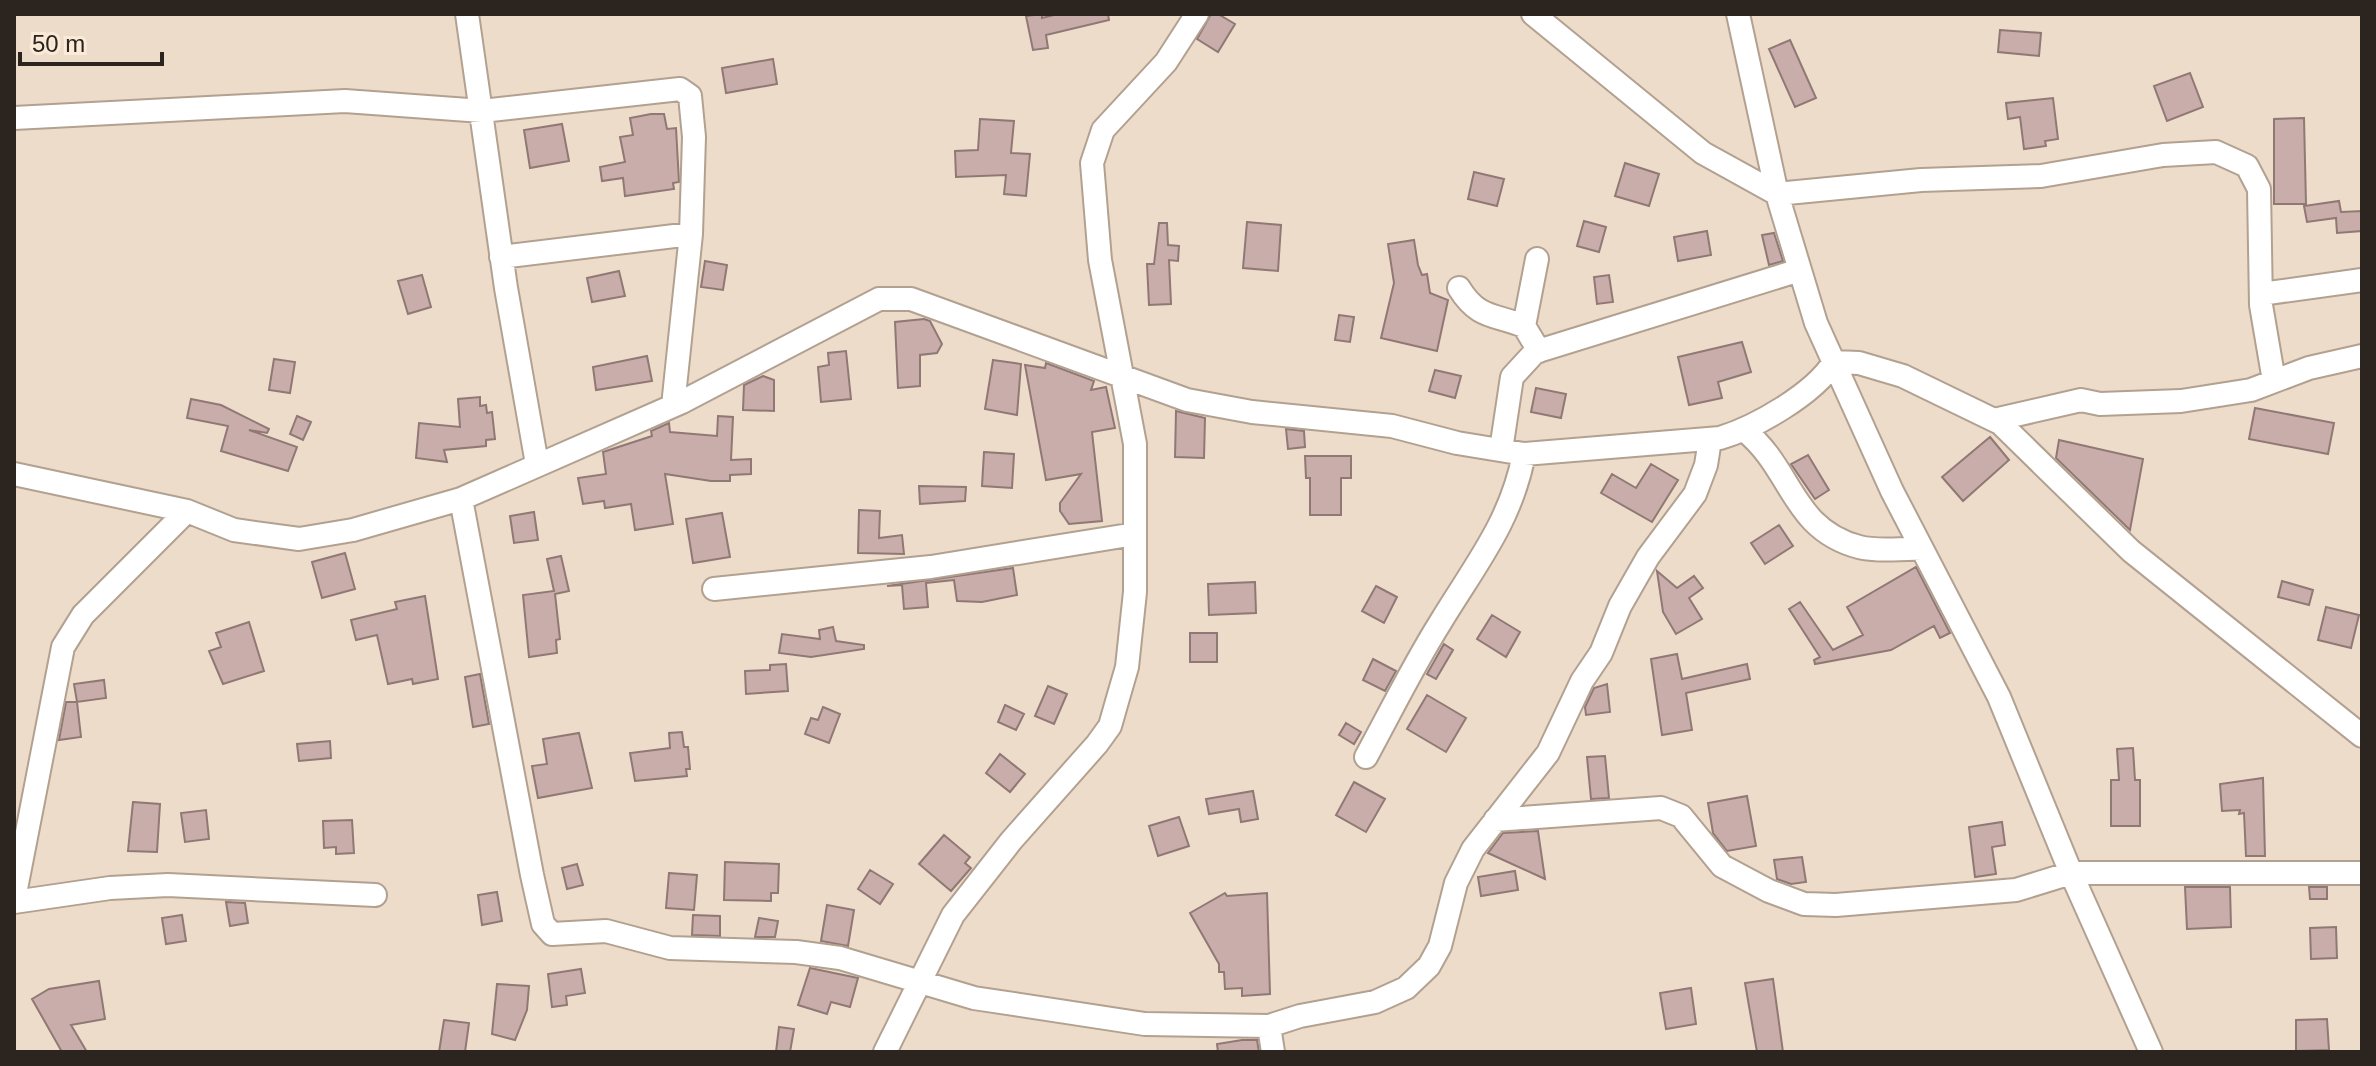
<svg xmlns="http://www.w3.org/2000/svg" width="2376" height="1066" font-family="Helvetica,sans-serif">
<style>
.building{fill:#c8adab;stroke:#907875;stroke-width:2}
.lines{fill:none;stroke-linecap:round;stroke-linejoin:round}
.minor-casing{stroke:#b2a190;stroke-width:26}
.minor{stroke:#fff;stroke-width:22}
</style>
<rect width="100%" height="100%" fill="#eedcca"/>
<path class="building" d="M1042,14V18L1058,14H1108L1109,20L1046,35L1048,48L1033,50L1026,16Z
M1211,14H1218L1235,24L1218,52L1197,39Z
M2000,30L2041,33L2039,56L1998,52Z
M1790,40L1816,98L1795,107L1769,49Z
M773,59L777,84L726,93L722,68Z
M2190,73L2203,107L2167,121L2154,86Z
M2053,98L2058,139L2045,141L2046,146L2024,149L2020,117L2008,119L2006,103Z
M651,114H664L667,129L676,128L679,182L673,183L674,189L625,196L623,178L602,181L600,167L625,162L620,137L633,135L630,118Z
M2304,118L2306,204H2274V119Z
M980,119L1014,121L1011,153L1030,154L1026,196L1004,194L1006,175L956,177L955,151L978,150Z
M562,124L569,161L530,168L524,130Z
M1625,163L1659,174L1649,206L1615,196Z
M1474,172L1504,179L1497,206L1468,199Z
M2339,201L2341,212L2362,211V231L2337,233L2336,218L2307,222L2304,206Z
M1584,221L1606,227L1599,252L1577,246Z
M1247,222L1281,225L1278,271L1243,268Z
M1159,223H1167L1168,245L1179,246L1178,261L1169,260L1171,304L1149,305L1147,264H1154Z
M1707,231L1711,255L1678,261L1674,237Z
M1774,233L1783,261L1769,265L1762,235Z
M1414,240L1418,265L1422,275L1427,274L1430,293L1448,300L1437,351L1381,338L1394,283L1388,244Z
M705,261L727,265L723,290L701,287Z
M619,271L625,296L592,302L587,278Z
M422,275L431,307L408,314L398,281Z
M1609,275L1613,302L1597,304L1594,277Z
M1339,315L1354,317L1350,342L1335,340Z
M924,319L930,321L942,344L937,353L920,355V386L898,388L895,322Z
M1742,342L1751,372L1718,382L1722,398L1689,405L1678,357Z
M846,351L851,399L821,402L818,367L829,365L828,353Z
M647,356L652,381L596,390L593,367Z
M274,359L295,362L290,393L269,390Z
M993,360L1021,364L1017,415L985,409Z
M1046,363L1094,381L1091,390L1106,387L1115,428L1092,432L1102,521L1069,524L1060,511V503L1081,474L1046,480L1025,365L1045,368Z
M1435,370L1461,376L1455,398L1429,391Z
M763,376L774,380V411L743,410L744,385Z
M1536,388L1566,394L1561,418L1531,412Z
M480,397V406L486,405L487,413L492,412L495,439L486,440V446L444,450L447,462L416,458L419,423L460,427L458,399Z
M191,399L221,405L269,429L267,433L249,430L297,447L288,471L221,451L228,426L187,418Z
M2255,408L2334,423L2328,454L2249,439Z
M1176,411L1205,418L1204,458L1175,457Z
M297,416L311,422L303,440L290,434Z
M718,416L733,417L731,460L751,459V474L730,475V481H711L665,474L673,524L635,530L631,504L605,508L604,501L583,504L578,478L606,474L603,452L652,436L651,431L669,423L670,432L717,436Z
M1286,429L1304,431L1305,447L1288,449Z
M1990,437L2009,460L1963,501L1942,477Z
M2059,440L2143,459L2130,530L2056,458Z
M984,452L1014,454L1012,488L982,486Z
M1808,455L1829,490L1815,499L1791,464Z
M1305,456H1351V478H1341V515H1310V478H1306Z
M1651,464L1678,480L1652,522L1601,493L1612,474L1636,488Z
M919,486L966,487L965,501L920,504Z
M859,510L880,511L879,538L902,535L904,554L858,553Z
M534,512L538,540L514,543L510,516Z
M722,513L730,557L693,563L686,519Z
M1779,525L1793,546L1765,564L1751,543Z
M345,553L355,589L322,598L312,562Z
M561,556L569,591L555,594L560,639L556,640L557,653L529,657L523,595L554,591L547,559Z
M1916,567L1950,633L1940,638L1934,626L1891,650L1815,664L1814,660L1820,657L1789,609L1800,602L1833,650L1863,635L1847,607Z
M1013,568L1017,595L982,602L957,601L954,580L926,583L928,607L904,609L902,585L887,586Z
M1657,571L1677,588L1694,576L1703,588L1689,598L1702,619L1676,634L1663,612Z
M2282,581L2313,590L2309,605L2278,597Z
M1255,582L1256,613L1209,615L1208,584Z
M1376,586L1397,597L1384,623L1362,611Z
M425,596L438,679L413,684L412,679L388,684L377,635L356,640L351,620L397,609L395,602Z
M2326,607L2359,615L2351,648L2318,640Z
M1492,615L1520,632L1506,657L1477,639Z
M249,622L264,671L223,684L209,651L221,647L216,633Z
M833,627L836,641L864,645V649L811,657L779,653L782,634L820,639L819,630Z
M1190,633H1217V662H1190Z
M1444,644L1453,650L1436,679L1427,674Z
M1677,654L1682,679L1747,664L1750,679L1686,693L1692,730L1662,735L1651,659Z
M1373,659L1396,671L1385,691L1363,680Z
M786,664L788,691L746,694L745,671L770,670V665Z
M480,674L489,724L473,727L465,677Z
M104,680L106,698L77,702L74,684Z
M1607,684L1610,712L1586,715L1585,707L1594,688Z
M1048,686L1067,694L1054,724L1035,716Z
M1427,695L1466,718L1446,752L1407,729Z
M66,702H77L81,737L59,740Z
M1005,705L1024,714L1016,730L998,722Z
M823,707L840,714L829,743L805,734L811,718L818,720Z
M1346,723L1361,732L1354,744L1339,735Z
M682,732L684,747H688L690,769H686L687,776L635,781L630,753L670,748L669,733Z
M579,733L592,788L538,798L532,766L547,764L543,739Z
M330,741L331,758L299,761L297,744Z
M2133,748L2135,780H2140V826H2111V780H2119L2117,749Z
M1000,754L1025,774L1010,792L986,773Z
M1605,756L1609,798L1591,799L1587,757Z
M2263,778L2265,856H2246L2244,813L2239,814L2240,810L2222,811L2220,784Z
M1354,782L1385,799L1366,832L1336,815Z
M1253,791L1258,819L1241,822L1239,809L1209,814L1206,799Z
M1747,796L1756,846L1727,851L1713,833L1708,803Z
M133,802L160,804L157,852L128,851Z
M206,810L209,839L185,842L181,813Z
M1179,817L1189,846L1158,856L1149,826Z
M352,820L354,853L336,854V847L324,848L323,821Z
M2002,822L2005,845L1992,847L1996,874L1975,877L1969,827Z
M1538,831L1545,879L1488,853L1503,833Z
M944,835L970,857L965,863L971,868L951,891L919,864Z
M1802,857L1806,882L1791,884L1777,879L1774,860Z
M725,862L779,864L778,893H771V901L724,900Z
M577,864L583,885L567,889L562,868Z
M870,870L893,884L880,904L858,889Z
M1515,871L1518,890L1481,896L1478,877Z
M669,873L697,875L694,910L666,908Z
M2185,887H2230L2231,927L2187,929Z
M2309,887H2327V899H2310Z
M497,892L502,921L482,925L478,895Z
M1225,893L1227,896L1267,893L1270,994L1242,996V988L1225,989L1224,972H1219V964L1190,913Z
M226,902L245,903L248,923L230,926Z
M827,905L854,910L848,946L821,941Z
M182,915L186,941L166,944L162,918Z
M693,915L720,916V936L692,935Z
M759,918L778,921L775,937H755Z
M2336,927L2337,958L2311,959L2310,928Z
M810,968L858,978L850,1007L831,1002L827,1014L798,1005Z
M581,969L585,993L566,996L567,1005L552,1007L548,974Z
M1773,979L1783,1052H1757L1745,983Z
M99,981L105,1019L71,1025L87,1052H62L32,999L49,989Z
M497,984L529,986L527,1010L515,1040L492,1034Z
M1691,988L1696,1024L1666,1029L1660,993Z
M2327,1019L2329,1050L2296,1051V1020Z
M444,1020L469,1023L465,1052H439Z
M779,1027L794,1029L790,1052H776Z
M1242,1040H1257L1259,1052H1218L1217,1044Z"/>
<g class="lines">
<defs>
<path id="minor" d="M467,14L506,288L537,464
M1533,14L1703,153L1777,194L1921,180L2041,176L2163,155L2216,152L2247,166L2259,189L2261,305L2274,381
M1738,14L1777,194L1816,323L1892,491L1999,697L2071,873L2151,1052
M14,118L345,101L482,111L680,89L690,96L694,137L691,234L673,406
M501,257L691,234
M1537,259L1524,326L1539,351
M1459,288C1478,319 1494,314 1524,326
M2261,294L2362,280
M1994,420L2081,400L2100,404L2181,401L2251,390L2309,368L2362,356
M1744,430C1793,469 1791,529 1859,547C1878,552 1902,548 1922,549
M1501,450L1512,377L1535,352L1800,270
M14,474L187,511L234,530L299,539L353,530L461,499L682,402L879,299H911L1187,400L1252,412L1392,426L1457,443L1524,454L1720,438C1756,427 1814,394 1834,362L1859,363L1903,376L2000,423L2131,551L2362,736
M461,499L532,875L543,924L552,934L606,931L670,948L796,952L840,958L974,998L1145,1024L1269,1026L1300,1016L1375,1002L1406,988L1429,966L1440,946L1456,883L1473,849L1548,753L1582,681L1601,653L1620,606L1648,557L1695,494L1706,465L1710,440
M714,589L931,567L1135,534
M1366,757C1390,713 1413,666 1440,623C1475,565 1511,522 1524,454
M1495,820L1661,808L1681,816L1722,866L1769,891L1804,904L1836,905L2016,890L2071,873H2362
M14,899L63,647L83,615L187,511
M14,902L110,888L168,885L375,895
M1269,1026L1273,1052
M885,1052L953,915L1011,841L1097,744L1110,726L1118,698L1127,667L1135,592V444L1100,260L1092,163L1103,130L1166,62L1197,14"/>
</defs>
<use href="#minor" class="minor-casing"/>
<use href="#minor" class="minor"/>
</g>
<rect width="2376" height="1066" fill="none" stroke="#2c251f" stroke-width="32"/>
<path d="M20 52v12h142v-12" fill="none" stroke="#2c251f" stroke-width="4"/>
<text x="32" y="52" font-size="24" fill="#2c251f" stroke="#fbead7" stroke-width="6" paint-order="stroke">50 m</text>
</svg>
